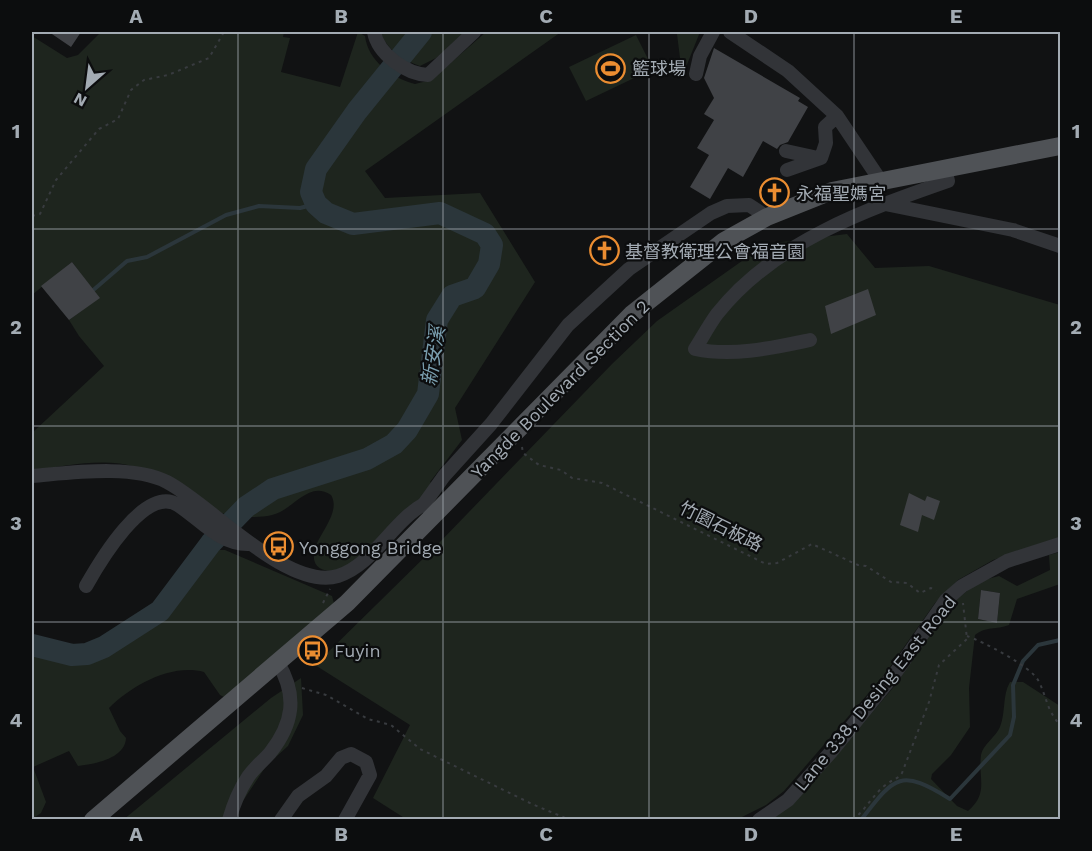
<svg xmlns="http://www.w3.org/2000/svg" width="1092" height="851" font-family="'Work Sans','Noto Sans TC',sans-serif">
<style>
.green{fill:#1e251e;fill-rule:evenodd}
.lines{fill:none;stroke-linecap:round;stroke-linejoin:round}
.stream{stroke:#2b363b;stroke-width:4}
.river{stroke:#2b363b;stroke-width:22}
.building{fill:#404246}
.path{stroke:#383b3f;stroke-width:2;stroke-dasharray:3 4.5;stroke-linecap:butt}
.minor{stroke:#323438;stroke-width:14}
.major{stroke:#4f5256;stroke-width:18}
.grid{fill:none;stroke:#a3abb3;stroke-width:1.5;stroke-opacity:0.55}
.labels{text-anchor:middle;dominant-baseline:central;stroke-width:4.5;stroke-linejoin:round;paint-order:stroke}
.poi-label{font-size:18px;fill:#a3abb3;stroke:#0c0d0e;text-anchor:start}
.street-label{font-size:18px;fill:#a3abb3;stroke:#0c0d0e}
.water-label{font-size:20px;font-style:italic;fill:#7a9eae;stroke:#0c0d0e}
.neatline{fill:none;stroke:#a3abb3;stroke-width:2}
.grid-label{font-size:20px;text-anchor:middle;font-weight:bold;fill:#a3abb3}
</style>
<rect width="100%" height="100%" fill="#111213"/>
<path class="green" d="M101,32H284L283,37L290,38L281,72L340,87L358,32L365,36C368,61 392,78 415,84L431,80L486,32H561L365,171L385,198L480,193L535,282L455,408L462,440L430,482L442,491L431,506L354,566C341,572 311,577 314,553C316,536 342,513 331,495C308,480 294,510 272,515C260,518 246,517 235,516C210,515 163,476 136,467C104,457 64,466 32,471V433L104,366L79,336L69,320L99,298L72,262L32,295V36L67,58L78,55Z
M380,32H469L436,58L420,66C402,60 387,49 380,32Z
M673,32H700L686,67L681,66L677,34Z
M636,35L653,69L586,101L569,67Z
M847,234L875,268L929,266L1060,305V537L993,560L958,580L935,603L885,674L784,791L766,805L738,819H406L373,798L410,725L315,665L439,543L612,364L657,321L766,244Z
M216,550H225L332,596L335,607L226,698L220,695L204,672C171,663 131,686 109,708L120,731L126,738C125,759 94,764 78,766L69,751L33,767L46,802L41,813L32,819V650C49,654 68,662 86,660C99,659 166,616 174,605C187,587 198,563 216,550Z
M1060,552V584L1017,599L1009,625C996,630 986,626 975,635L969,688L970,727L951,755L932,774L931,779L957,806L968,811C989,793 978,779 981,755C983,744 996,737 1000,727C1006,712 1002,696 1010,682H1023L1060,706V819L766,820L792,805L822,772L897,683L949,605L980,581L999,576L1017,586L1050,570L1049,555ZM981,590L1000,593L997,623L978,619Z
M301,678L303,715L288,746L266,766L231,819L123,820L271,698Z"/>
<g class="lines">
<path class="stream" d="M91,292L127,261L147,257L226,215L259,206L300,208L316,204
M861,820C895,776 900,768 950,799L1010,735L1014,717L1013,685L1023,661L1038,645L1060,640"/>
<path class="river" d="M32,645L72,655L87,654L104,647L160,611L211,543L246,507L273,489L367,459L394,444L407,430L428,394L437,320L452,296L475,288L489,264L492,245L485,234L440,213L353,224L326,213L316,204L311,192L316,169L357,111L421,32"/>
</g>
<path class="building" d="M49,32H81L71,47Z
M714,48L800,98L798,101L808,107L788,142L780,145L777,149L763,141L743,177L728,168L710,199L690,187L709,155L697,148L714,120L704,114L714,98L704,78Z
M72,262L100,298L69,320L41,286Z
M868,289L876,315L831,334L825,306Z
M909,493L925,501L927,496L940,501L934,520L922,515L918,532L900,525Z
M981,590L1000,593L997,623L978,619Z"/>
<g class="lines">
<path class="path" d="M32,216L40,214L56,180L99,129L118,119L131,90L144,80L168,75L209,58L224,32
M522,447L523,453L539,465L561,470L572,478L602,483L766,564L777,563L812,544L858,565L866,566L891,582L907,583L920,593L931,588L936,591
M323,603L330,589
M967,636C982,641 1030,666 1038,680C1047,697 1046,709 1060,725
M302,688L326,695L368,719L391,725L420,749L532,804L570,820
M853,820C866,809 876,791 887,784C893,779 897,780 902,773L929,702L939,665L967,639L963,603"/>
<path class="minor" d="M374,32C378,54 406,74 428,75L474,32
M730,32L788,71L837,116L880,180
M696,74L700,56L713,32
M786,151L818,158
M787,170L821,158L826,143L825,127L837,116
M885,204L1013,230L1060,246
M810,340C772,348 733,357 695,349C702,338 709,325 717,314C774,242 865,210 948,181L945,168
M32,476C70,473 132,464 167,482C210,504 287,591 338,576C373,565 392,522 424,504L431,510
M424,504L444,476L491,424L568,325L629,269L711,213L727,206L749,205L767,217
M86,586C99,563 145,484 178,505C201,520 220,545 249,544
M229,820C233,806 240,789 248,777C254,768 263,761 270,753C293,724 298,696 278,663
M281,820L298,796L326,776L341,758L351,754L366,762L370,775L345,820
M759,820L788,800L831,752L896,672L946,600L962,586L1007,561L1060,544"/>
<path class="major" d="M93,820L347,603L632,314L724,241L767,217L832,191L1060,146"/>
</g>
<path class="grid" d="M238,32V820M443,32V820M649,32V820M854,32V820M32,229H1060M32,426H1060M32,622H1060"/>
<defs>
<symbol id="stadium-ring" viewBox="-11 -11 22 22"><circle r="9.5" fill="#0c0d0e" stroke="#eb8d31" stroke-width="1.5"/><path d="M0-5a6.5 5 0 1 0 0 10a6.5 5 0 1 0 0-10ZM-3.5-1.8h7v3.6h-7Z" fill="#eb8d31"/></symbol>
<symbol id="church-ring" viewBox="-11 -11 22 22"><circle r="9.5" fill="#0c0d0e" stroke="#eb8d31" stroke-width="1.5"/><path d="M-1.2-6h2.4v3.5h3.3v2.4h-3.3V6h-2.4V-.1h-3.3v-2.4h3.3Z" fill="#eb8d31"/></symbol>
<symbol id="bus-ring" viewBox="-11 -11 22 22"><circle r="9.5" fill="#0c0d0e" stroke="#eb8d31" stroke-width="1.5"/><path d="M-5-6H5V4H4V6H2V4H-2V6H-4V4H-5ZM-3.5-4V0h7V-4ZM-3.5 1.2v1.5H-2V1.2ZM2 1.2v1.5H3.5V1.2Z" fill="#eb8d31"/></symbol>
</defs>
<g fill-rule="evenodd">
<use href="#stadium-ring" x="594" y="52" width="33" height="33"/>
<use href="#church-ring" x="758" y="176" width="33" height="33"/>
<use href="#church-ring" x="588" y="234" width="33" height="33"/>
<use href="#bus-ring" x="262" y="530" width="33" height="33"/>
<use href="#bus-ring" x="296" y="634" width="33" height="33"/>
</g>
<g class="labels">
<g class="poi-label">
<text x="632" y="68">籃球場</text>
<text x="796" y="193">永福聖媽宮</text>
<text x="625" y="251">基督教衛理公會福音園</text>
<text x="299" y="547">Yonggong Bridge</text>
<text x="334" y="650">Fuyin</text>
</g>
<g class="street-label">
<text transform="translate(560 389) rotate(-45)">Yangde Boulevard Section 2</text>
<text transform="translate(721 526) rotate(26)">竹園石板路</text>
<text transform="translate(875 693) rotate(-51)">Lane 338, Desing East Road</text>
</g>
<g class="water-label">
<text transform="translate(433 356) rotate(-81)">新安溪</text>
</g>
</g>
<rect width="1092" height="851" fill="none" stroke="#0c0d0e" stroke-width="66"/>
<g transform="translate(87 87) rotate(208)" stroke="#0c0d0e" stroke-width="4.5" paint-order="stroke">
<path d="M0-4.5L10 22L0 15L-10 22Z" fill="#a3abb3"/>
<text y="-9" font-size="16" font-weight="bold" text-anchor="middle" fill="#a3abb3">N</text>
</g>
<rect x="33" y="33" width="1026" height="785" class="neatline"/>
<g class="grid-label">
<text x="136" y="23">A</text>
<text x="341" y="23">B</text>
<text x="546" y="23">C</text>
<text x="751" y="23">D</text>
<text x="956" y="23">E</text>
<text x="16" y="138">1</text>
<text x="1076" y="138">1</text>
<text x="16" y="334">2</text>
<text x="1076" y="334">2</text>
<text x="16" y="530">3</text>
<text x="1076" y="530">3</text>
<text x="16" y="727">4</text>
<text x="1076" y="727">4</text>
<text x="136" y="841">A</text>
<text x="341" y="841">B</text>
<text x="546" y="841">C</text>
<text x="751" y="841">D</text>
<text x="956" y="841">E</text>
</g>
</svg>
